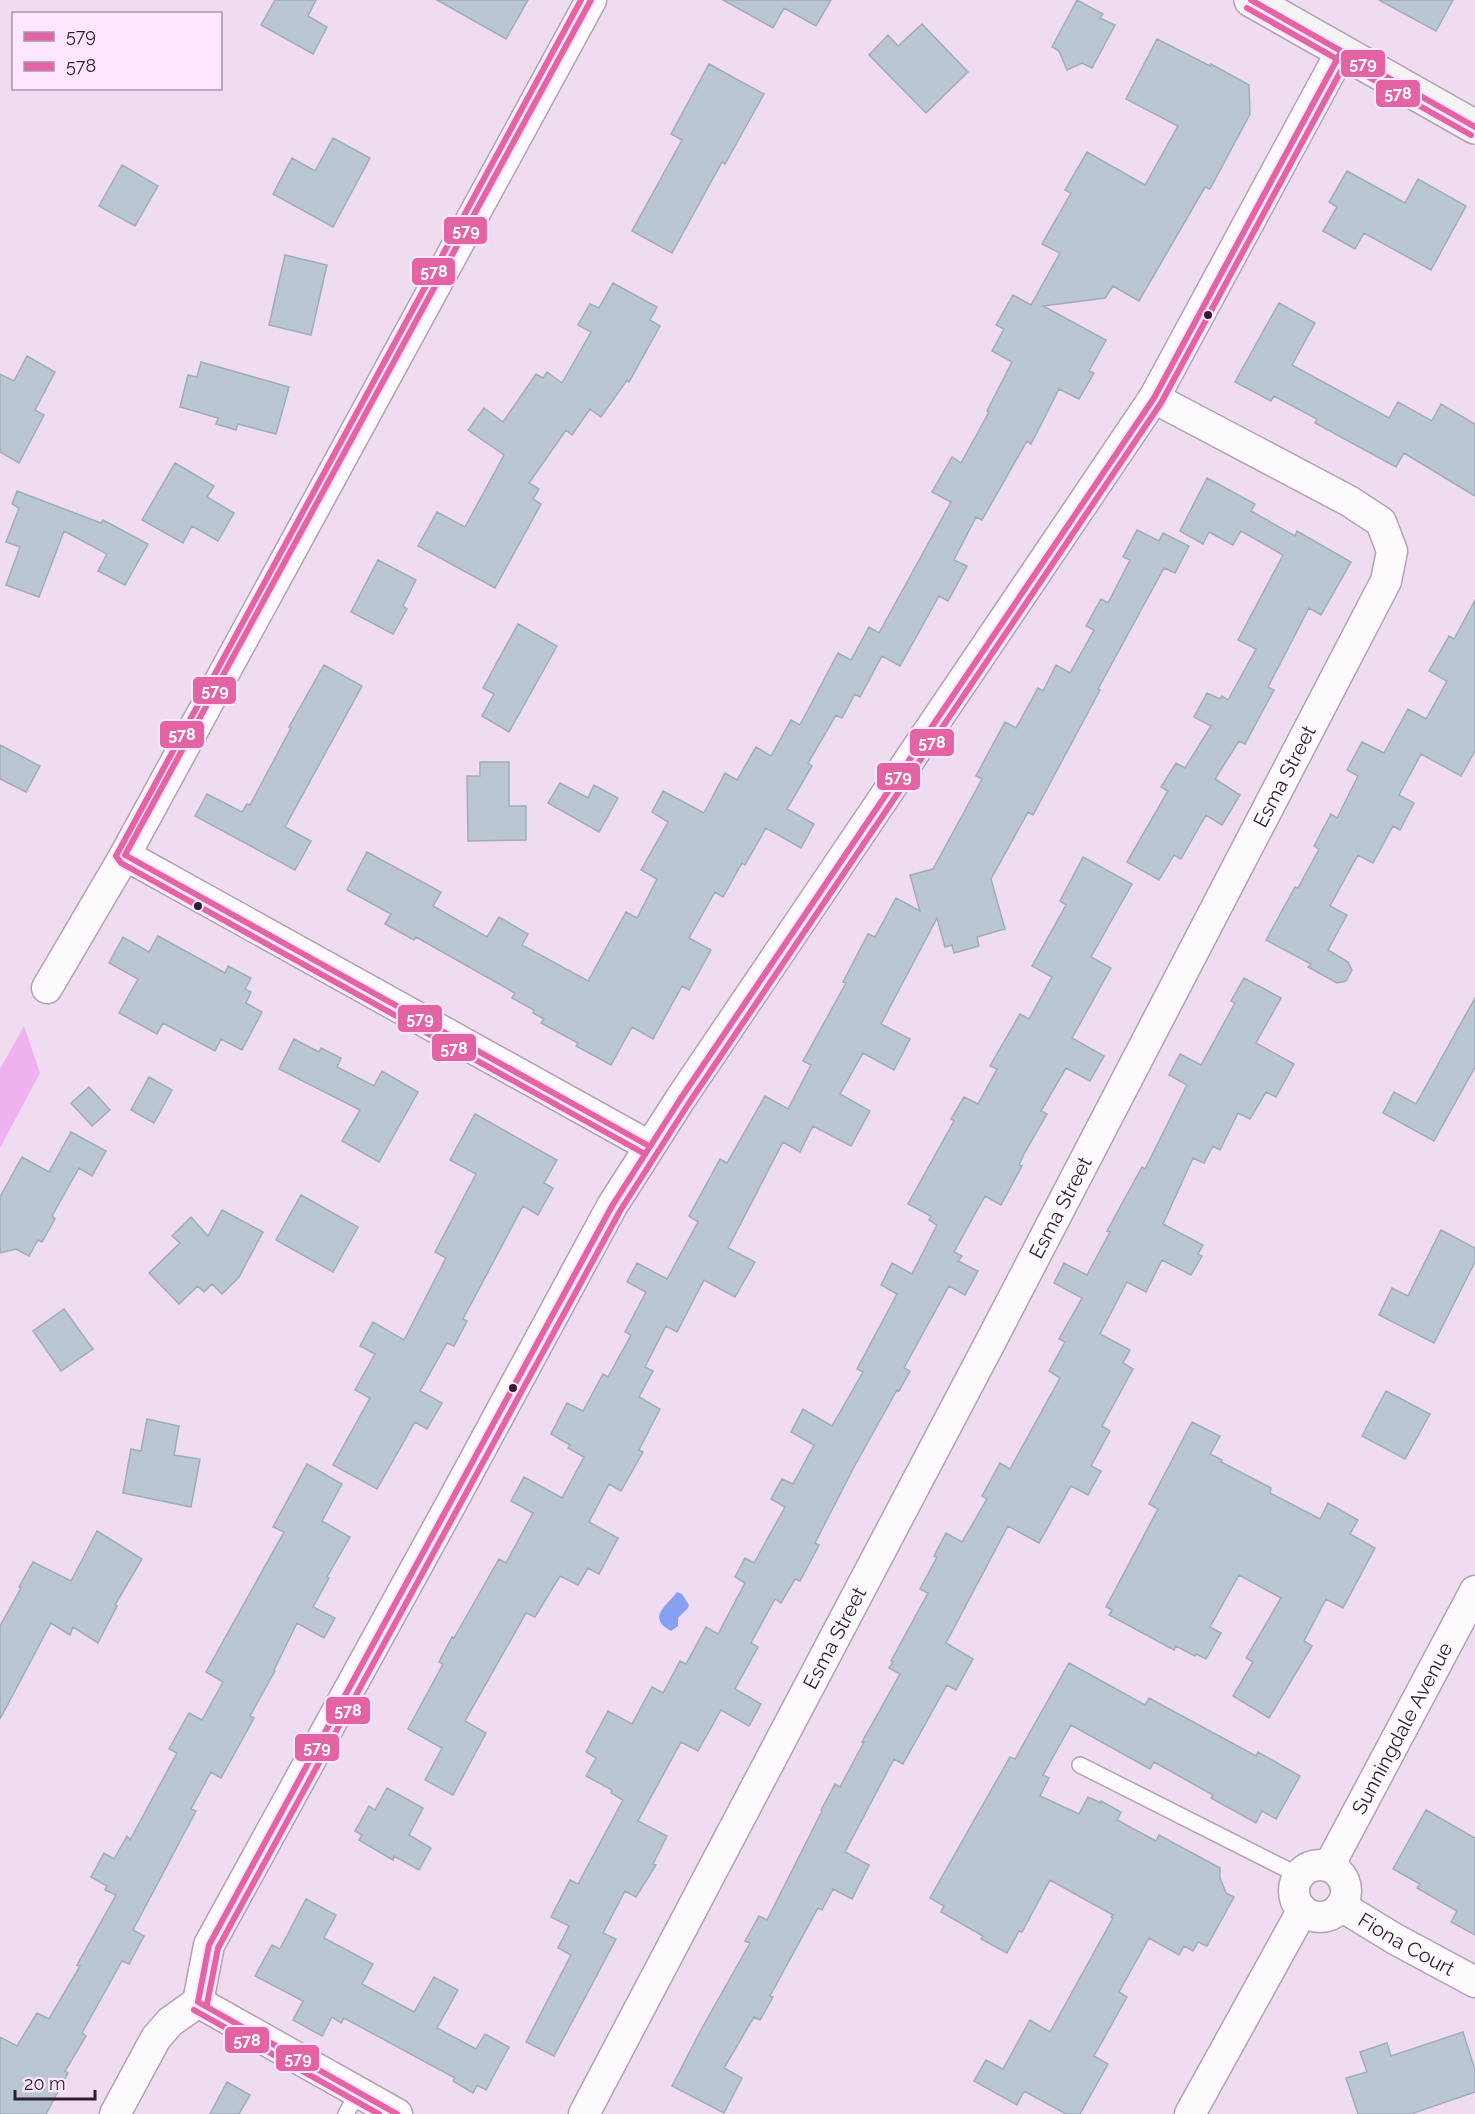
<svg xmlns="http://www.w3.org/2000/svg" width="1475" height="2114" font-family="Raleway,sans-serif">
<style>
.green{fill:#efb2f1}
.water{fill:#88a0f1}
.building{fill:#bac7d2;stroke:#9fadb8;stroke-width:1.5}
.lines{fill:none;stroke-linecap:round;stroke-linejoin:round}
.lane-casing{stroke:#b4a1b4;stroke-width:18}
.street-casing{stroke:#b4a1b4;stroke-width:33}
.secondary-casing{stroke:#b4a1b4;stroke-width:36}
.lane{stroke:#fdfafd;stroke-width:15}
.street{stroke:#fdfafd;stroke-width:30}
.secondary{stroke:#f3f4f3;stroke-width:33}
.bus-1-casing{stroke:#fee6fe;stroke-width:10}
.bus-2-casing{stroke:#fee6fe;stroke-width:10}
.bus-1{stroke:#e463a4;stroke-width:6}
.bus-2{stroke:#e463a4;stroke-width:6}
.bus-dot{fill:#321c33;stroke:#fee6fe;stroke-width:2}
.labels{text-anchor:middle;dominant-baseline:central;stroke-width:4.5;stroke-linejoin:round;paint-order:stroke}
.street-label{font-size:20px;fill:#321c33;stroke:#fee6fe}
.line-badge{stroke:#fee6fe;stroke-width:2}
.badge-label{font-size:16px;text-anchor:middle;font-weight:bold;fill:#fff}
</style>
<rect width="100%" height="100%" fill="#f0dcf0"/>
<path class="green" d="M24,1026L40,1073L0,1148V1069Z"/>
<path class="water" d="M677,1592L682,1594L689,1605L688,1608L678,1618V1626L671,1631C646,1617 667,1606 677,1592Z"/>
<path class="building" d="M275,0H316L308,16L327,27L313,54L261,25Z
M437,0H528L506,39Z
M723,0H831L816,26L784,8L773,28Z
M1077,0L1103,14L1100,18L1115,25L1092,68L1082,63L1067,70L1059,51L1052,47Z
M1379,0H1453L1436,31Z
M922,24L968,72L926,113L869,55L888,35L898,46Z
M1157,39L1210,66L1211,64L1249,85L1250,114L1210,189L1205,187L1139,301L1113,286L1105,298L1043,306L1106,340L1089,371L1094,373L1079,399L1059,389L1031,444L1027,441L982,520L976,517L954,560L967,566L948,601L939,596L900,666L882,656L860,697L855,694L842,718L836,715L808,763L812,766L787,809L814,824L801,848L766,828L745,865L742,863L723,897L715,892L689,938L711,950L689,990L682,986L653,1039L632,1027L611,1065L576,1046L578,1043L541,1023L544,1019L533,1013L534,1010L512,998L515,993L416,937L414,940L385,924L391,914L347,890L367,852L441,892L433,906L487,937L499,917L528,934L522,945L588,981L626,912L637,918L657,879L641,870L668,822L652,812L663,791L704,813L725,773L737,780L756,747L771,756L791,720L800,725L838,653L851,660L869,627L879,633L951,502L932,492L952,457L961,463L989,412L987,411L1012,362L992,351L1004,329L996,325L1013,295L1031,305L1060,253L1042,244L1071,193L1065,190L1087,152L1145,185L1178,126L1126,99Z
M709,64L764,94L725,164L722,162L672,253L632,231L682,140L671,134Z
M333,138L370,158L333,227L273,194L292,158L315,171Z
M122,165L158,186L135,226L99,206Z
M1347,171L1405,203L1418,179L1466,206L1431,270L1364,233L1355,249L1323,231L1337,207L1329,202Z
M285,255L327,265L311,335L269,325Z
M613,283L657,307L650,320L660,326L629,382L627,380L601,417L590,409L572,435L566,430L529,483L539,489L533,499L541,504L495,588L418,546L437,512L465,527L504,455L468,430L484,408L503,422L536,374L543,378L547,372L562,383L591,332L578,325L590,304L599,308Z
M1279,303L1315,323L1292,365L1389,418L1398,402L1432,421L1441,404L1475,424V496L1404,453L1396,467L1315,423L1317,419L1274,396L1271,401L1235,382Z
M27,356L55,372L35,410L44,415L19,463L0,452V374L14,381Z
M201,362L289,387L276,434L238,424L236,430L216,424L218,418L180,407L188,375L197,377Z
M175,463L214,486L207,497L234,513L218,541L192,526L183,543L142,520Z
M1207,478L1255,504L1251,511L1295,536L1297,531L1351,562L1321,615L1309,608L1268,687L1274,690L1245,744L1239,741L1215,779L1240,795L1222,825L1206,815L1181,859L1174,855L1159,880L1127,862L1168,791L1161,787L1176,763L1185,768L1211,726L1194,717L1207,693L1220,699L1222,696L1228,700L1256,649L1238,640L1283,555L1241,531L1233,545L1209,532L1203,544L1180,531Z
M17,491L101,523L103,520L148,544L125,585L98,571L107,554L64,531L39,597L6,585L20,547L6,542L19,508L12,504Z
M1137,530L1159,541L1163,533L1189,546L1175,573L1164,568L1098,689L1100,690L1033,815L1028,812L991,879L1005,929L977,937L979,946L954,953L952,945L945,947L937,918L881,1024L910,1039L894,1070L863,1053L840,1094L870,1111L851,1146L813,1126L800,1152L783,1142L728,1248L755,1262L735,1297L704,1280L677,1332L666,1326L645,1367L653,1371L639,1397L660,1409L639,1450L643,1452L621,1491L609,1484L589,1522L618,1538L599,1574L588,1568L578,1585L560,1576L535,1617L526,1613L465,1721L486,1733L453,1795L425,1780L442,1748L408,1729L443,1664L439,1662L452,1637L454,1638L499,1559L506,1563L533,1513L511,1501L524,1477L562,1498L584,1457L568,1448L570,1445L551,1434L567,1403L583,1411L603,1374L608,1377L631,1335L625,1332L646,1292L627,1282L637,1263L667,1279L698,1222L689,1216L720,1159L727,1163L765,1096L788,1109L811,1065L803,1061L846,983L843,982L868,934L875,937L896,898L920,911L910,875L933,869L982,779L976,776L1005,722L1016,728L1038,688L1043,691L1056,665L1070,673L1094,630L1086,626L1101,599L1108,603L1130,560L1123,557Z
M378,560L416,580L403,606L407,609L393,634L351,612Z
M1475,600V751L1461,776L1421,754L1399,795L1414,803L1400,830L1393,826L1373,863L1358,855L1330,906L1347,915L1328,950L1348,962L1352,970L1346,981L1337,983L1308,967L1311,964L1266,940L1295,887L1298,888L1319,849L1314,846L1331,814L1337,818L1358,776L1347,770L1362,742L1384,753L1408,709L1426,719L1447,681L1429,671L1449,636L1454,639Z
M518,624L557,646L509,732L482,716L494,694L483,688Z
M324,665L362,686L285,827L311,841L295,870L195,816L207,794L242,812L247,804L250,805L291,728L289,727Z
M0,745L40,766L26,792L0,779Z
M480,762H509V806H526V840L468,841L467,776H480Z
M560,783L588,798L594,785L618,798L599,832L548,803Z
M1083,857L1132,884L1091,957L1111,968L1072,1038L1104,1056L1090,1081L1066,1068L1041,1111L1047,1114L1025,1152L1019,1165L1022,1166L1001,1205L985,1196L954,1252L962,1256L958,1261L978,1271L965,1295L949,1286L904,1368L910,1371L899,1391L897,1390L854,1467L815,1543L819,1545L800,1581L795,1579L781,1603L775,1599L751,1643L758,1647L735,1689L761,1704L749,1726L721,1710L698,1751L681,1742L638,1821L667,1836L653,1864L656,1865L636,1897L625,1891L603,1933L616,1939L554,2056L526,2042L571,1955L558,1948L569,1926L551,1917L570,1880L578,1884L623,1800L611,1793L612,1790L586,1776L596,1758L586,1752L608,1711L632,1724L652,1687L663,1693L680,1661L686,1664L706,1627L718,1634L745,1583L735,1577L745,1558L754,1563L785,1507L771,1499L782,1479L793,1484L814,1445L791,1432L803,1409L832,1426L863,1372L857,1369L897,1294L881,1285L892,1263L912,1274L937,1225L929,1220L931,1216L908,1204L954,1121L951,1119L964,1097L978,1104L997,1069L990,1066L1020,1014L1029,1019L1052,977L1032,966L1066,905L1060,901Z
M158,936L225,973L228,966L251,978L245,989L251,992L246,1003L262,1012L242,1050L221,1039L215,1051L163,1023L157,1034L119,1013L138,979L109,963L123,937L149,952Z
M1244,978L1281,998L1256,1043L1294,1064L1276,1097L1266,1092L1250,1119L1238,1113L1220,1150L1213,1146L1204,1163L1193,1158L1163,1224L1203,1245L1198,1254L1202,1256L1191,1275L1162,1260L1146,1292L1127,1282L1100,1334L1130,1350L1123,1363L1133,1369L1102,1426L1110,1431L1091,1466L1101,1471L1088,1495L1071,1486L1039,1543L1008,1526L946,1643L973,1659L956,1690L947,1685L903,1764L894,1759L845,1852L869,1865L852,1899L833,1889L822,1910L818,1908L770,1996L773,1997L760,2020L754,2017L724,2068L742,2078L724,2113L672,2086L702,2028L750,1943L745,1941L759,1916L767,1920L822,1811L821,1810L835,1784L840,1787L864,1742H862L900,1674L889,1668L893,1662L891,1661L928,1593L920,1589L937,1557L934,1556L946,1533L962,1542L987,1499L982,1496L1000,1463L1010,1469L1060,1378L1049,1371L1065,1342L1059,1339L1082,1298L1054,1283L1064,1263L1087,1275L1110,1232L1107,1231L1142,1167L1145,1169L1187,1085L1169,1075L1180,1054L1201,1065L1235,1003L1231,1001Z
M1475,998V1067L1434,1141L1383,1113L1394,1092L1416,1104Z
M294,1039L319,1052L321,1048L341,1058L337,1067L374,1086L382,1071L418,1092L379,1162L342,1141L360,1110L279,1069Z
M149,1077L172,1090L154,1123L131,1110Z
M89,1087L110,1110L92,1126L71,1103Z
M475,1114L557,1160L544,1183L553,1188L538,1215L523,1206L463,1319L467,1321L454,1346L447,1343L420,1391L442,1403L427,1429L415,1422L377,1489L333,1465L370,1398L355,1390L375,1354L360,1346L373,1322L404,1340L446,1258L435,1252L476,1174L450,1160Z
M71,1132L106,1151L92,1176L79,1168L52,1216L55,1219L42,1242L38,1240L29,1256L16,1249L0,1253V1197L22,1157L49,1172Z
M301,1195L358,1227L333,1272L276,1240Z
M222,1210L263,1232L239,1277L222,1294L212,1284L204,1292L198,1286L179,1304L149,1273L180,1243L172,1236L191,1217L208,1236Z
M1441,1230L1475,1248V1262L1434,1343L1379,1315L1392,1288L1408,1296Z
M64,1309L93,1349L61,1371L33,1331Z
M1386,1391L1430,1414L1405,1459L1362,1436Z
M147,1419L179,1426L174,1455L200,1459L191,1507L123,1493L131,1449L141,1451Z
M1192,1422L1220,1436L1210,1454L1222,1460L1221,1462L1271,1488L1270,1493L1320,1519L1328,1503L1358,1520L1350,1534L1375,1548L1343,1608L1326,1599L1304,1641L1312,1646L1269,1718L1233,1696L1253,1662L1246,1658L1281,1598L1239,1575L1210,1627L1221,1633L1206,1659L1196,1654L1195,1656L1176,1646L1174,1650L1109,1615L1112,1610L1106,1607L1158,1509L1149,1504Z
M307,1464L342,1484L322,1521L350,1537L327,1577L329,1578L313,1607L335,1618L324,1638L297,1623L274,1670L275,1671L250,1716L254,1718L221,1778L211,1772L191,1809L196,1811L133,1930L144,1936L129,1964L122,1961L82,2033L86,2036L65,2071L68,2073L46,2114H0V2037L17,2046L37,2013L49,2019L80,1966L77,1965L116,1895L105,1890L107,1886L91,1877L104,1853L114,1859L127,1836L130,1840L177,1753L169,1749L189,1713L202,1720L223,1682L206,1672L284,1532L273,1527Z
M97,1531L142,1559L115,1605L117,1606L98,1643L73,1627L70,1635L51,1623L0,1719V1626L21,1588L19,1587L33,1562L71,1581Z
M1069,1663L1145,1705L1149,1698L1256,1756L1258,1752L1300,1776L1276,1819L1262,1811L1256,1823L1211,1798L1213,1795L1154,1762L1150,1769L1071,1725L1043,1775L1049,1778L1040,1796L1079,1814L1088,1797L1101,1803V1801L1121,1812L1117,1820L1156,1841L1159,1835L1220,1868V1878L1226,1893L1234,1897L1207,1946L1198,1942L1193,1951L1184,1946L1179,1955L1149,1938L1119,1992L1127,1997L1094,2056L1108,2064L1080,2114H1066L1024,2091L1017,2105L974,2081L986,2060L1003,2069L1030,2020L1050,2032L1113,1918L1111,1917L1113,1915L1050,1880L1022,1932L1019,1931L1007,1953L981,1939L983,1936L941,1912L944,1906L930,1898L1010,1757L1015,1759Z
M387,1788L423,1808L409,1835L431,1848L419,1870L394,1856L393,1860L359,1840L362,1835L355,1831L369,1806L375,1810Z
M1426,1810L1475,1838V1935L1451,1922L1457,1911L1417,1888L1420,1884L1393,1869Z
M306,1899L336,1915L324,1938L373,1964L362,1984L414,2012L434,1977L458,1990L437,2028L476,2049L485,2034L509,2047L486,2090L477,2085L473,2093L453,2081L455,2078L344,2018L341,2023L332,2017L322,2036L293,2020L303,2001L255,1976L272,1945L280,1949Z
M1463,2032L1475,2070V2092L1411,2114H1358L1346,2078L1367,2072L1360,2052L1387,2043L1391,2056Z
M227,2082L250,2095L239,2114H210Z"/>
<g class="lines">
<defs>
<path id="lane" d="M1080,1765L1298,1875
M346,2114L358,2092"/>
<g id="street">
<path d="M125,855L649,1146"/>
<path d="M47,988L125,855L591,0"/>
<circle cx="1320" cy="1891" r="26"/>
<path id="s1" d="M1329,1866L1475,1591"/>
<path id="s2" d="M1341,1906L1395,1939L1475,1982"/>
<path d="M198,2002L397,2114"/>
<path d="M115,2114L156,2038L170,2022L198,2002L209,1945L451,1504L612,1206L681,1098L1154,398L1341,52"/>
<path id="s3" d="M584,2114L992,1339L1386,581L1392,551L1381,522L1349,501L1154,398"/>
<path d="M1190,2114L1302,1911"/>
</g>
<path id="secondary" d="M1251,0L1475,127"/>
</defs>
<use href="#lane" class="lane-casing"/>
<use href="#street" class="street-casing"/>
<use href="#secondary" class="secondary-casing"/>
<use href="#lane" class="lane"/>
<use href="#street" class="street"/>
<use href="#secondary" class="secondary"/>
<defs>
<path id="bus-1" d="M591,0L125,855L649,1146
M1251,0L1475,127
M198,2002L209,1945L612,1206L681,1098L1154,398L1341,52
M198,2002L397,2114"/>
<path id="bus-2" d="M581,0L116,856L121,863L645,1154
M1247,8L1471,135
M207,2004L218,1948L620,1211L689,1103L1161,403L1349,56
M194,2010L379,2114"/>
</defs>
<use href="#bus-1" class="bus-1-casing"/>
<use href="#bus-2" class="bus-2-casing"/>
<use href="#bus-1" class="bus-1"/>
<use href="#bus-2" class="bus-2"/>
</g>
<g class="bus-dot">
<circle cx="1208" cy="315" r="5"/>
<circle cx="198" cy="906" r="5"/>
<circle cx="513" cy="1388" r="5"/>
</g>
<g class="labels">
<g class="street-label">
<text stroke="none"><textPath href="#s3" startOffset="1510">Esma Street</textPath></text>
<text stroke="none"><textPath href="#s3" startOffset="1024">Esma Street</textPath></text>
<text stroke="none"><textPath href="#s3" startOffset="538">Esma Street</textPath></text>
<text stroke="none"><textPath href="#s1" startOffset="156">Sunningdale Avenue</textPath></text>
<text stroke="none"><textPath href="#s2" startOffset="76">Fiona Court</textPath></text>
</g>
</g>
<g class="line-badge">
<rect x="1340" y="49" width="46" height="29" rx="6" fill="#e463a4"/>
<rect x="1375" y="79" width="46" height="29" rx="6" fill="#e463a4"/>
<rect x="443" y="216" width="45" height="29" rx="6" fill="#e463a4"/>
<rect x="411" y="257" width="45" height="29" rx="6" fill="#e463a4"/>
<rect x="192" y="676" width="45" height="29" rx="6" fill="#e463a4"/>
<rect x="159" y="720" width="46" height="29" rx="6" fill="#e463a4"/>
<rect x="909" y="728" width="46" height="29" rx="6" fill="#e463a4"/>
<rect x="876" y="762" width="45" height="29" rx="6" fill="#e463a4"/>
<rect x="397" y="1004" width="46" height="29" rx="6" fill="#e463a4"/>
<rect x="431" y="1033" width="46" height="29" rx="6" fill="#e463a4"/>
<rect x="325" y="1696" width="46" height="29" rx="6" fill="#e463a4"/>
<rect x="294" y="1733" width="46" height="29" rx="6" fill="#e463a4"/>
<rect x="224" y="2026" width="46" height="28" rx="6" fill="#e463a4"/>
<rect x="275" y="2044" width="45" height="28" rx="6" fill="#e463a4"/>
</g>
<g class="badge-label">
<text x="1363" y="69">579</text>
<text x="1398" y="99">578</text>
<text x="466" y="236">579</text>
<text x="434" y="277">578</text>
<text x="215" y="696">579</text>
<text x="182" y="740">578</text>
<text x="932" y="748">578</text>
<text x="898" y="782">579</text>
<text x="420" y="1024">579</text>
<text x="454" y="1054">578</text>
<text x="348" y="1716">578</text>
<text x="317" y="1753">579</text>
<text x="247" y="2046">578</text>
<text x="298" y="2064">579</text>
</g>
<rect x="12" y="12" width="210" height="78" fill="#fee6fe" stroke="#ac95ad" stroke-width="1.5"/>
<rect x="24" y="32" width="30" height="9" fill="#e463a4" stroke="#ac95ad" stroke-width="1.5"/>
<text x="66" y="42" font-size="18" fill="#321c33">579</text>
<rect x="24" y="62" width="30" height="9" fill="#e463a4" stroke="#ac95ad" stroke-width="1.5"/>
<text x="66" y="72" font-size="18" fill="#321c33">578</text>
<path d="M15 2090v9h80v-9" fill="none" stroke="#321c33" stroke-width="3"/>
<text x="24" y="2090" font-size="18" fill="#321c33" stroke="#fee6fe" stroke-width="4.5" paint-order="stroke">20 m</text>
</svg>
